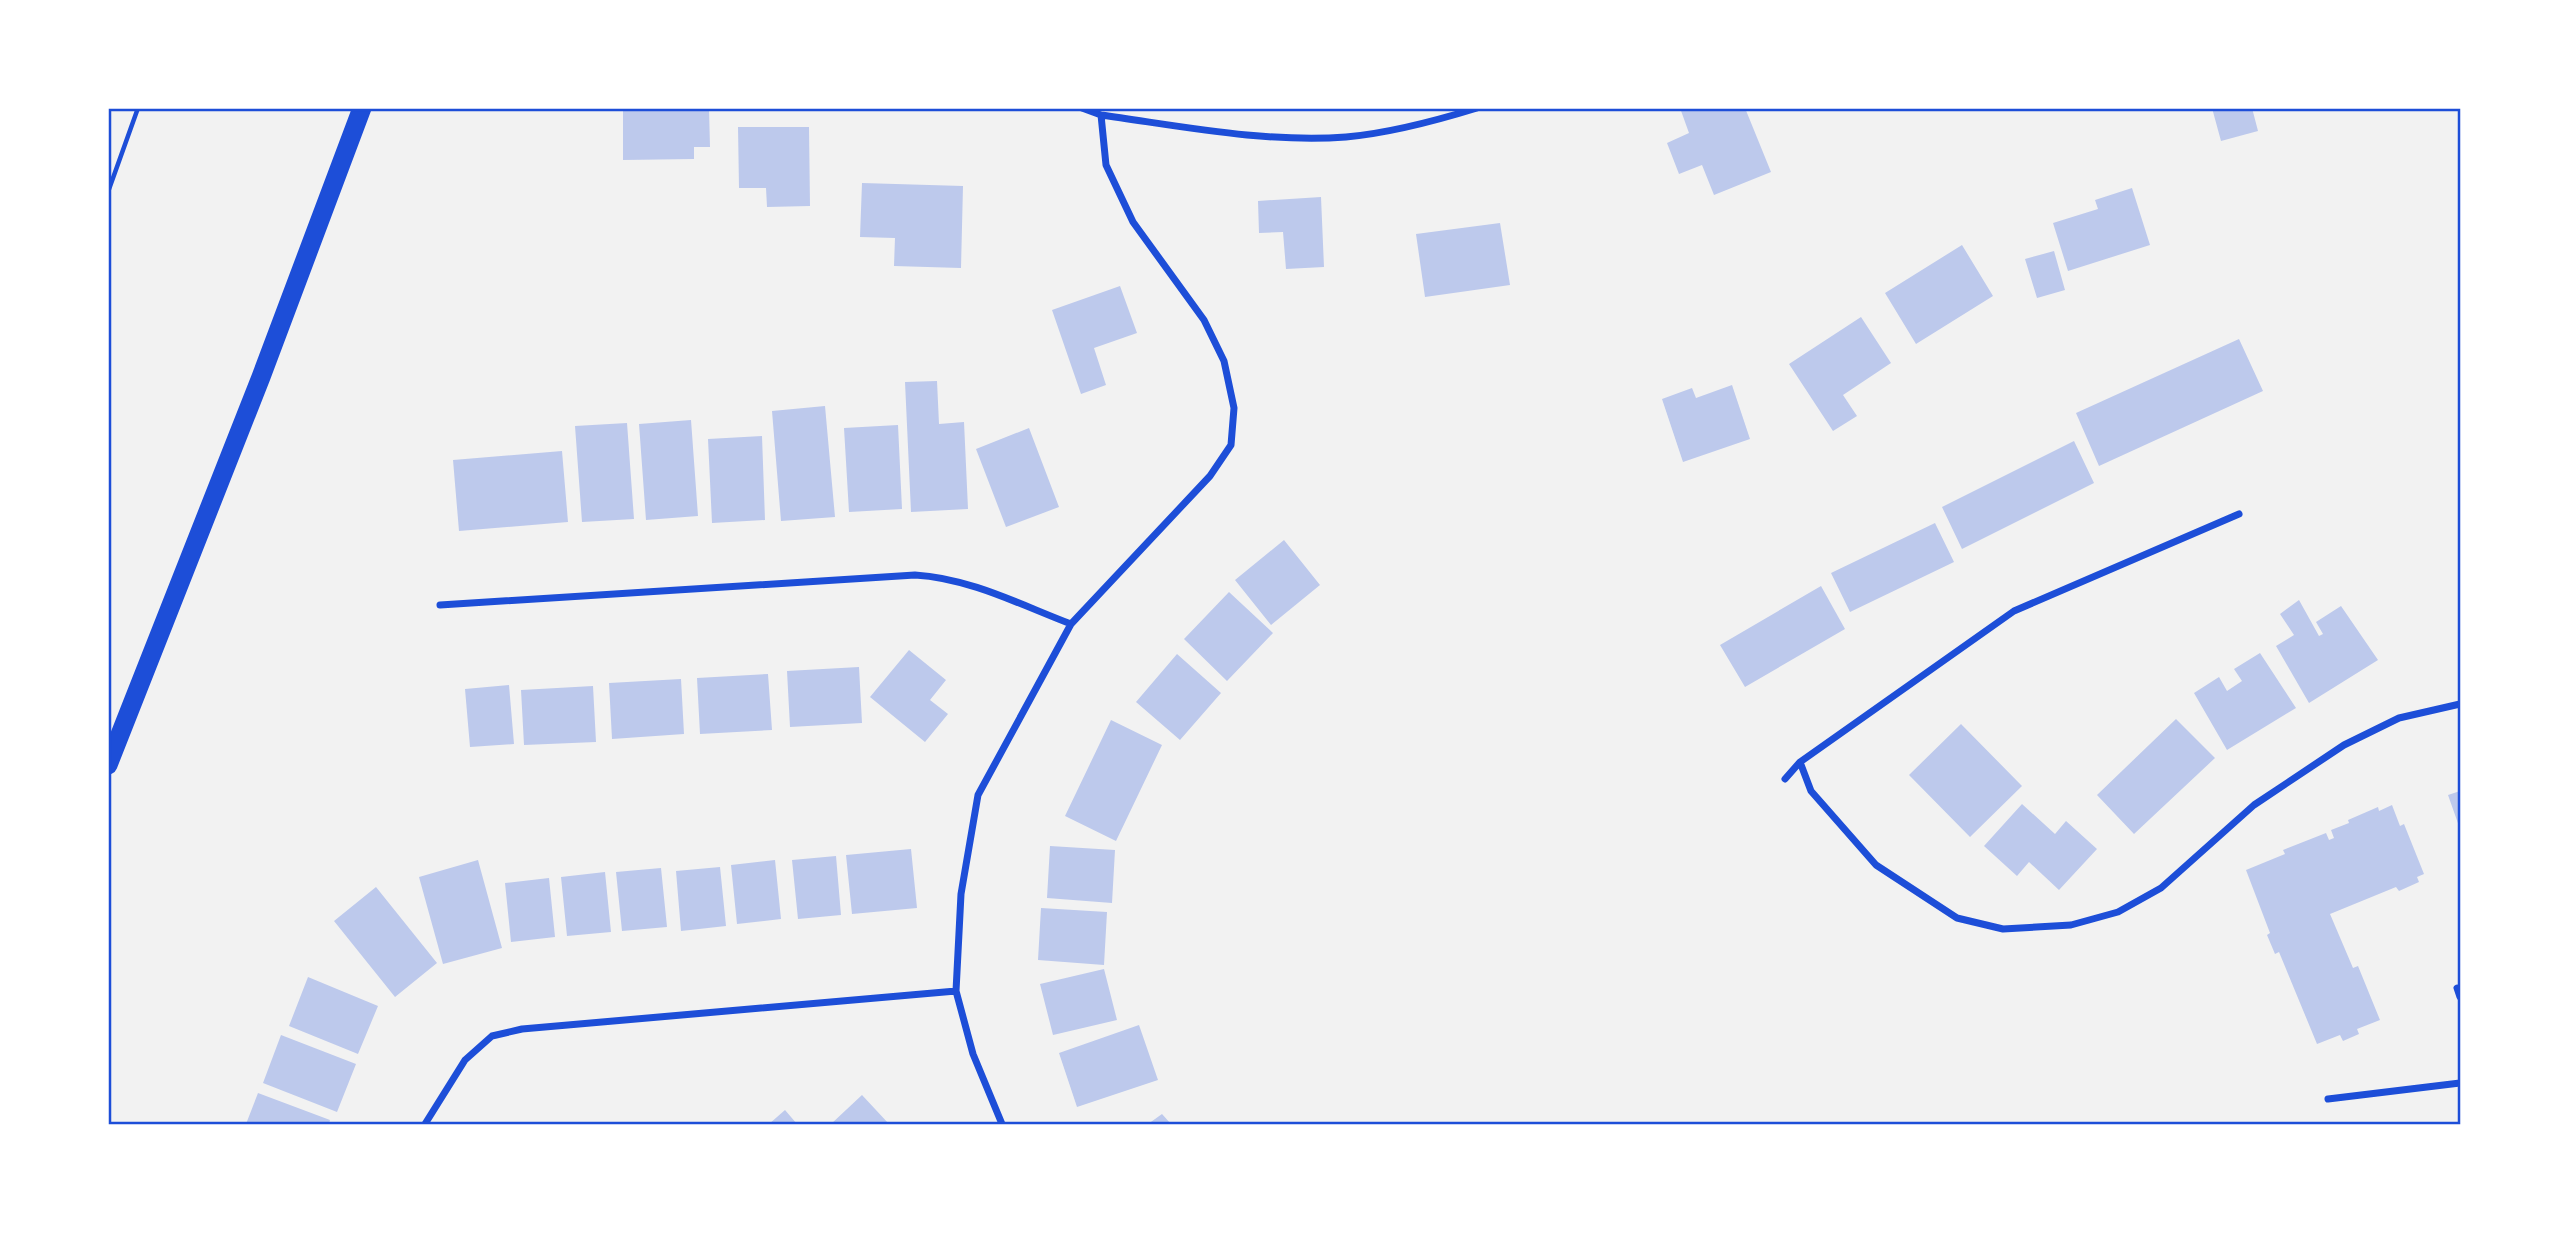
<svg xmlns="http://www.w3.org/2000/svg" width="2569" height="1233" font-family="'Open Sans',sans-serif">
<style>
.building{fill:#bdc9ec}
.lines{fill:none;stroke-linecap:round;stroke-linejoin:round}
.path{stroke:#1d4ed8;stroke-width:4.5}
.minor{stroke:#1d4ed8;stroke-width:7}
.trunk{stroke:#1d4ed8;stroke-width:19}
.neatline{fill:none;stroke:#1d4ed8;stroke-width:2.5}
</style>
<rect width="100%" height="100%" fill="#f2f2f2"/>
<path class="building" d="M623,108H709L710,147H694V159L623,160Z
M1680,108H1745L1771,172L1714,195L1702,165L1679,174L1667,143L1689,133Z
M2212,108H2252L2258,131L2221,141Z
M738,127H809L810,206L767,207L766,188H739Z
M862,183L963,186L961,268L894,266L895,238L860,237Z
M2132,188L2150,245L2068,271L2053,223L2098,209L2095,200Z
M1321,197L1324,267L1286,269L1283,232L1259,233L1258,201Z
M1500,223L1510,285L1425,297L1416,234Z
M1962,245L1993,296L1916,344L1885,293Z
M2054,251L2065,290L2037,298L2025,259Z
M1120,286L1137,333L1094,348L1106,385L1081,394L1052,310Z
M1861,317L1891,363L1843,395L1857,416L1833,431L1789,364Z
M2239,339L2263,391L2099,466L2076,413Z
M937,381L939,424L964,422L968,509L911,512L905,382Z
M1732,385L1750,439L1683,462L1662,399L1692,388L1696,398Z
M825,406L835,517L781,521L772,411Z
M691,420L698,516L646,520L639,424Z
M627,423L634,519L582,522L575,426Z
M898,425L902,509L849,512L844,428Z
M1029,428L1059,507L1006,527L976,449Z
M762,436L765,520L712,523L708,439Z
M2074,441L2094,483L1962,549L1942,507Z
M562,451L568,522L459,531L453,460Z
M1935,523L1954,562L1850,612L1831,573Z
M1284,540L1320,585L1271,625L1235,580Z
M1821,586L1845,629L1745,687L1720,645Z
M1229,592L1273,633L1227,681L1184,639Z
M2299,600L2319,636L2323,634L2316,622L2341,606L2378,660L2309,703L2276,646L2294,635L2280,614Z
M909,650L946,680L930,700L948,714L925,742L870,697Z
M2260,653L2296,708L2227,750L2194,693L2219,677L2227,691L2242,681L2234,669Z
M1177,654L1221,693L1180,740L1136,702Z
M859,667L862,723L790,727L787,671Z
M768,674L772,730L700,734L697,678Z
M681,679L684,734L612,739L609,683Z
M509,685L514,744L470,747L465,689Z
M593,686L596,742L524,745L521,690Z
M2176,719L2215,758L2134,834L2097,795Z
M1111,720L1162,745L1116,841L1065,816Z
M1961,724L2022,786L1970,837L1909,775Z
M2460,791V829L2448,795Z
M2022,804L2055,834L2066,821L2097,849L2059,890L2029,862L2017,876L1984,846Z
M2392,805L2400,826L2404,824L2424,874L2417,877L2419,882L2399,891L2396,887L2330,914L2353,968L2358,966L2380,1020L2357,1029L2359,1034L2343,1041L2340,1035L2317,1044L2279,952L2275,954L2267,935L2270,933L2246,870L2285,854L2283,850L2326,833L2329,840L2334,838L2331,830L2349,823L2348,820L2378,807L2379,811Z
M1050,846L1115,850L1112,903L1047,898Z
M911,849L917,908L852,914L846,855Z
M836,856L841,915L798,919L792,860Z
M478,860L502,948L443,964L419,877Z
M775,860L781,919L737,924L731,865Z
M720,867L726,926L681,931L676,871Z
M661,868L667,927L622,931L616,872Z
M605,872L611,932L567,936L561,877Z
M549,878L555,937L511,942L505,883Z
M376,887L437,963L395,997L334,921Z
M1041,908L1107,912L1104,965L1038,960Z
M1104,969L1117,1020L1053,1035L1040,984Z
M308,977L378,1006L358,1054L289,1026Z
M1139,1025L1158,1080L1077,1107L1059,1053Z
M281,1035L356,1064L337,1112L263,1083Z
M258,1093L330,1120L329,1124H246Z
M862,1095L889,1124H831Z
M785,1110L797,1124H769Z
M1162,1114L1171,1124H1148Z"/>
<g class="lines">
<path class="path" d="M108,192L138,108"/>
<path class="minor" d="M1082,108L1101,115C1181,126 1265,143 1346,137C1391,133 1435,121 1477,108
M440,605L915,575C969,578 1021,605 1071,624
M1800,762L1811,791L1876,865L1957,918L2003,929L2071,925L2118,912L2161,888L2254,805L2344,745L2399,718L2460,704
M1785,779L1800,762L2014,611L2239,514
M2457,988L2460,997
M2328,1099L2460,1083
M425,1124L465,1060L492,1036L522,1029L956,991
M1002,1124L973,1054L956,991L961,894L978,795L1071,624L1210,476L1231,445L1234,408L1224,361L1204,320L1133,222L1106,165L1101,115"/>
<path class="trunk" d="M108,765L261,377L362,108"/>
</g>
<rect width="2569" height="1233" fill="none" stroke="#ffffff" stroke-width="220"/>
<rect x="110" y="110" width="2349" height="1013" class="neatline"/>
</svg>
